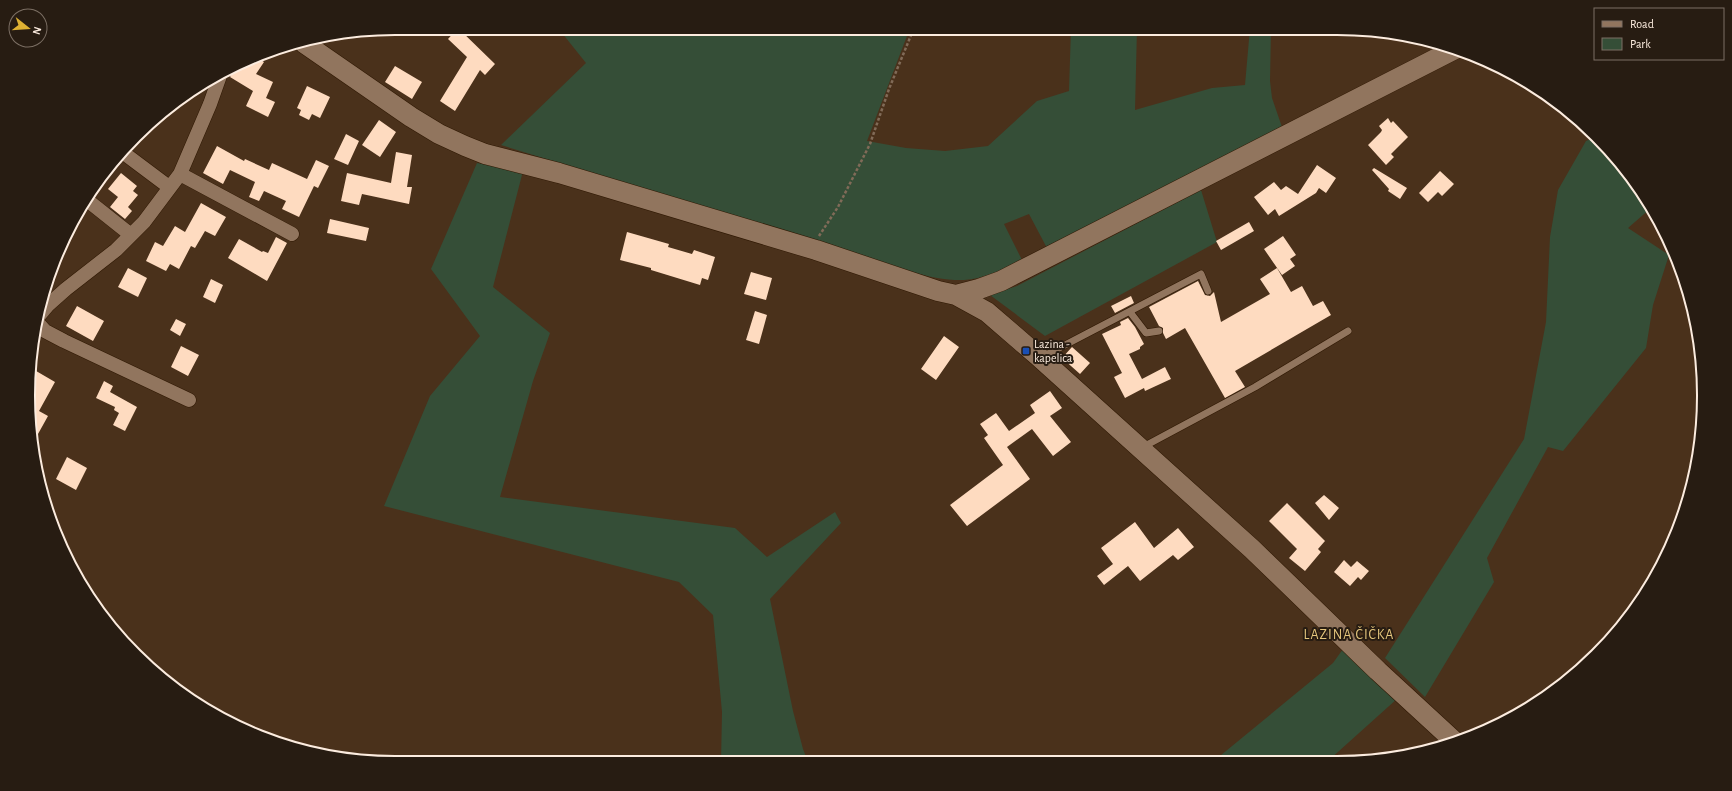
<svg xmlns="http://www.w3.org/2000/svg" width="1732" height="791" font-family="'Alegreya Sans',sans-serif">
<style>
.green{fill:#354e37}
.building{fill:#fedbc0}
.lines{fill:none;stroke-linecap:round;stroke-linejoin:round}
.lane-casing{stroke:#2f1803;stroke-width:8}
.street-casing{stroke:#2f1803;stroke-width:15}
.secondary-casing{stroke:#2f1803;stroke-width:21}
.path{stroke:#816b58;stroke-width:2.5;stroke-dasharray:3 2;stroke-linecap:butt}
.lane{stroke:#91755e;stroke-width:7}
.street{stroke:#91755e;stroke-width:14}
.secondary{stroke:#91755e;stroke-width:20}
.transit-dot{fill:#1a4fb4;stroke:#271c12;stroke-width:1.5}
.labels{text-anchor:middle;dominant-baseline:central;stroke-width:4;stroke-linejoin:round;paint-order:stroke}
.poi-label{font-size:12px;fill:#fcecdf;stroke:#271c12;text-anchor:start}
.quarter-label{font-size:14px;letter-spacing:1px;fill:#e6c77d;stroke:#271c12}
.rim{fill:none;stroke:#fcecdf;stroke-width:2}
</style>
<rect width="100%" height="100%" fill="#4a311b"/>
<path class="green" d="M558,28H910L867,141L906,148L945,151L988,146L1037,101L1069,91L1071,28H1137L1135,110L1212,88L1245,85L1250,28H1271L1270,81L1272,98L1283,130L1048,250L1029,214L1004,224L1022,260C1004,269 984,279 964,280C930,281 895,266 863,256L501,145L586,63Z
M1597,136L1642,191L1651,208L1628,228L1669,255L1653,305L1646,348L1563,451L1548,447L1487,558L1494,582L1425,697L1385,658L1524,439L1546,322L1550,237L1558,190L1586,141Z
M477,163L523,171L493,287L550,333L533,381L500,497L735,528L767,557L835,512L841,523L770,599L793,711L803,749L808,762H721L722,712L713,615L679,582L384,506L430,396L480,336L431,269Z
M1201,190L1217,242L1045,336L990,295L1017,286Z
M1343,649L1398,698L1329,760H1215L1333,663Z"/>
<path class="building" d="M458,28L495,64L485,75L480,70L455,111L440,101L467,57L448,39Z
M256,57L264,62L256,74L273,82L266,98L275,102L268,117L246,106L253,91L230,77L237,66Z
M395,66L422,82L412,99L385,82Z
M307,86L330,97L320,118L312,114L309,120L299,115L301,110L297,108Z
M1388,118L1391,123L1393,121L1408,137L1391,154L1394,157L1386,165L1368,145L1381,132L1382,130L1379,126Z
M379,120L396,132L380,157L362,145Z
M346,134L359,141L348,165L334,159Z
M217,146L244,161L245,159L269,170L272,163L307,179L316,160L329,166L318,188L314,186L299,217L282,209L286,201L264,191L259,201L249,197L255,182L230,170L223,184L203,173Z
M396,152L412,155L407,187H412L409,204L362,194L359,205L341,201L347,173L391,183Z
M1317,165L1336,178L1326,193L1319,188L1316,193L1279,216L1275,209L1268,215L1254,197L1274,182L1281,190L1286,186L1298,194Z
M1374,168L1407,188L1400,199L1388,191L1389,189L1372,170Z
M1440,171L1454,184L1442,196L1438,192L1428,202L1419,193Z
M121,173L137,186L133,191L138,195L128,207L132,211L125,219L110,207L118,197L108,189Z
M201,203L226,217L215,236L205,231L195,248L191,246L179,269L170,264L166,271L146,261L155,242L163,246L175,226L185,232Z
M330,219L369,228L366,241L327,233Z
M1249,222L1254,231L1221,250L1216,241Z
M627,232L669,244L668,247L692,254L694,250L715,257L708,280L702,278L700,285L651,270V268L620,260Z
M1283,236L1296,255L1290,259L1295,266L1282,275L1264,249Z
M276,237L287,243L267,281L228,258L239,239L262,252L263,251L268,253Z
M128,268L147,278L138,297L118,287Z
M1277,268L1291,292L1302,286L1313,306L1323,301L1331,315L1235,371L1245,387L1225,398L1185,328L1166,339L1163,333V328L1159,326L1149,307L1198,281L1205,295L1210,296L1214,292L1221,322L1270,294L1260,279Z
M751,272L772,278L766,300L744,294Z
M211,279L223,285L215,303L203,297Z
M1131,296L1134,303L1115,313L1111,306Z
M77,306L104,321L93,341L66,326Z
M755,311L767,315L759,344L746,340Z
M1128,318L1135,327L1144,344L1140,347V349L1129,354L1142,379L1165,367L1171,379L1145,391L1144,388L1125,398L1114,377L1122,373L1102,334L1121,325L1120,322Z
M176,319L186,324L180,336L170,330Z
M944,336L959,347L936,380L921,369Z
M181,346L199,355L188,376L171,367Z
M1072,347L1090,363L1080,374L1062,358Z
M31,368L55,382L39,411L48,416L33,443L28,395Z
M104,381L113,386L110,392L137,407L125,431L113,425L119,413L114,410L115,407L96,398Z
M1050,391L1062,408L1050,416L1071,442L1053,456L1032,429L1007,447L1030,479L967,526L950,505L1003,465L984,438L988,435L980,424L996,413L1009,431L1035,413L1030,405Z
M67,457L87,468L76,490L56,479Z
M1324,495L1339,508L1329,520L1315,503Z
M1287,503L1325,541L1318,549L1321,552L1305,571L1289,558L1297,549L1269,521Z
M1135,522L1154,548L1178,528L1194,547L1178,560L1173,555L1140,581L1128,566L1104,585L1097,576L1113,564L1101,548Z
M1344,560L1351,567L1357,561L1369,571L1361,580L1358,577L1350,586L1334,572Z"/>
<g class="lines">
<defs>
<path id="lane" d="M1130,312L1146,333L1159,331
M1042,357L1201,274L1208,291
M1143,447L1255,387L1348,331"/>
<path id="street" d="M125,154L169,187
M180,174L292,234
M87,200L131,235
M37,318L48,305L66,289L116,250L144,222L180,174L210,104L221,73
M36,321L45,331L64,341L189,400"/>
<path id="secondary" d="M304,43L411,117L439,134L465,146L485,154L559,173L816,250L938,291L956,295L987,312L1038,356L1252,549L1378,671L1454,741
M956,295L979,289L1001,281L1455,49"/>
</defs>
<use href="#lane" class="lane-casing"/>
<use href="#street" class="street-casing"/>
<use href="#secondary" class="secondary-casing"/>
<path class="path" d="M819,236L838,207L870,144L889,89L914,28"/>
<use href="#lane" class="lane"/>
<use href="#street" class="street"/>
<use href="#secondary" class="secondary"/>
</g>
<rect class="transit-dot" x="1022" y="347" width="8" height="8" rx="2"/>
<g class="labels">
<g class="poi-label">
<text x="1034" y="344">Lazina -<tspan x="1034" dy="14">kapelica</tspan></text>
</g>
<g class="quarter-label">
<text x="1349" y="635">LAZINA ČIČKA</text>
</g>
</g>
<path d="M0 0H1732V791H0ZM395 35H1337A360 360 0 0 1 1697 395V396A360 360 0 0 1 1337 756H395A360 360 0 0 1 35 396V395A360 360 0 0 1 395 35Z" fill="#271c12" fill-rule="evenodd"/>
<path class="rim" d="M395 35H1337A360 360 0 0 1 1697 395V396A360 360 0 0 1 1337 756H395A360 360 0 0 1 35 396V395A360 360 0 0 1 395 35Z"/>
<rect x="1594" y="8" width="130" height="52" fill="#271c12" stroke="#7c6f64"/>
<rect x="1602" y="21" width="20" height="6" fill="#91755e" stroke="#7c6f64"/>
<text x="1630" y="28" font-size="12" fill="#fcecdf">Road</text>
<rect x="1602" y="38" width="20" height="12" fill="#354e37" stroke="#7c6f64"/>
<text x="1630" y="48" font-size="12" fill="#fcecdf">Park</text>
<g transform="translate(28 28) rotate(107)"><circle r="19" fill="#271c12" stroke="#7c6f64"/>
<path d="M0-3L7 15L0 10L-7 15Z" fill="#deb133"/>
<text y="-6" font-size="11" font-weight="bold" text-anchor="middle" fill="#fcecdf">N</text>
</g>
</svg>
